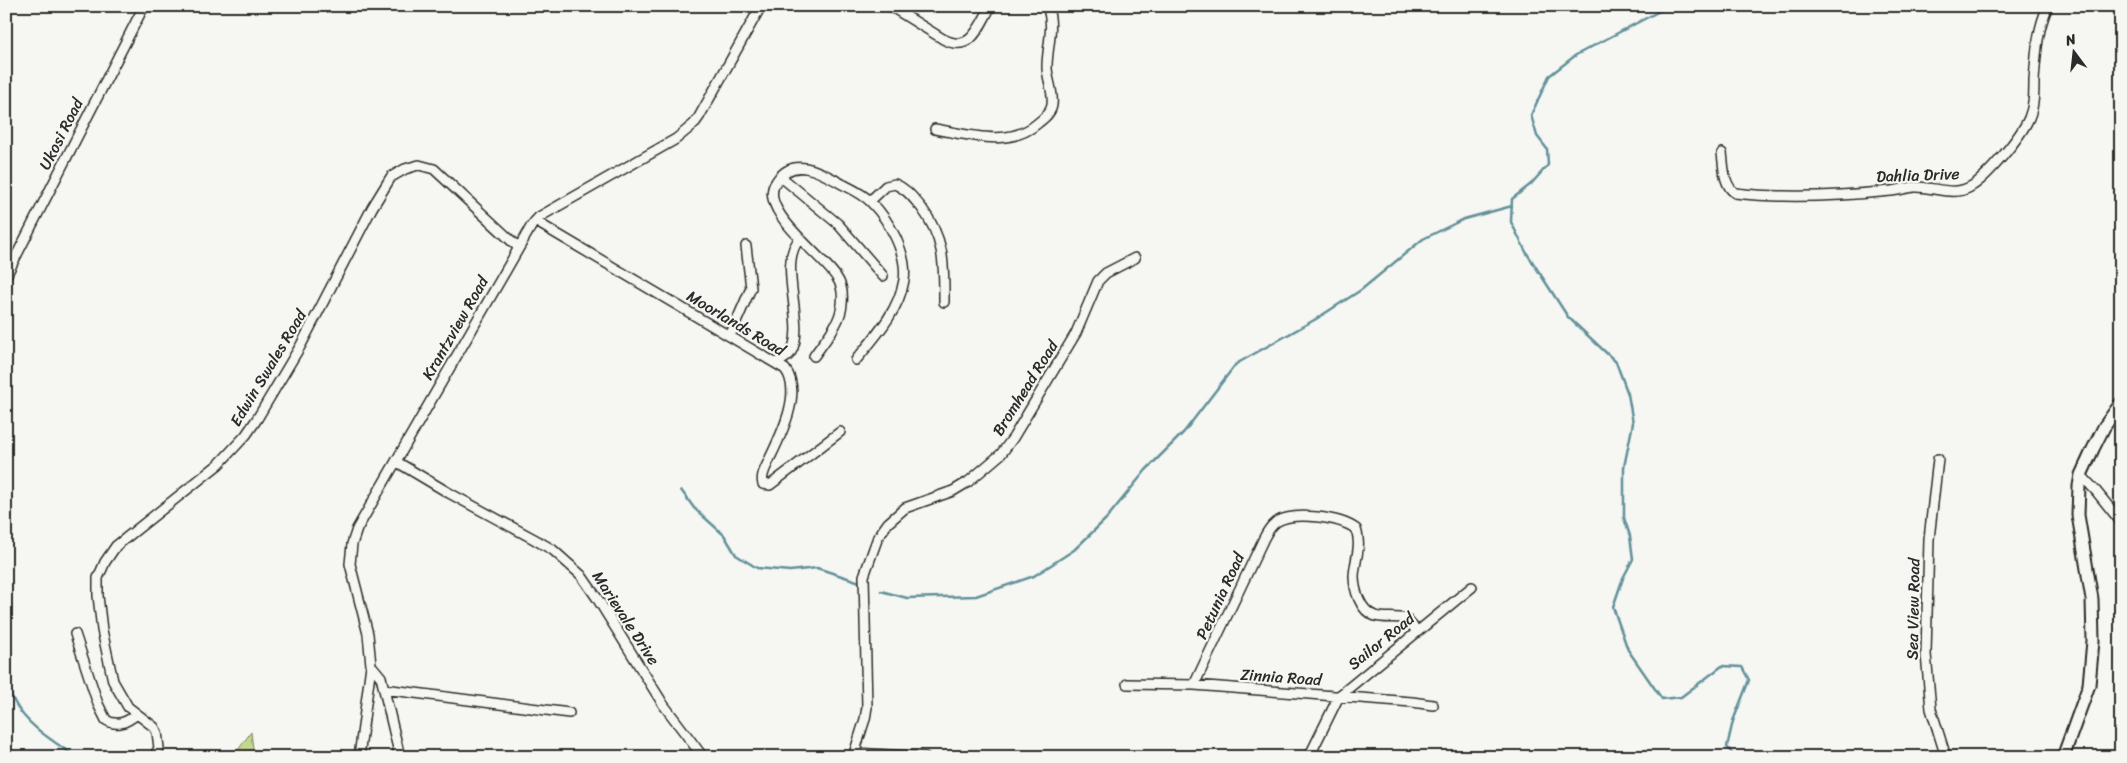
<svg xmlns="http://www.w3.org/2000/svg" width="2127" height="763" font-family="Sriracha,sans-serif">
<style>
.green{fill:#c4d88d;stroke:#78825c}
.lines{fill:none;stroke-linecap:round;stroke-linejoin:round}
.stream{stroke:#629199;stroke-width:2.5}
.street-casing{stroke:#2b2b2b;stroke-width:12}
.secondary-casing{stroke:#2b2b2b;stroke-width:15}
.street{stroke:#f6f6f2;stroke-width:9}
.secondary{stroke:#f6f6f2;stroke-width:11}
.labels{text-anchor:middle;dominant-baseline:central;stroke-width:4.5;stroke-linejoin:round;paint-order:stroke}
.street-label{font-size:16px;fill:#2b2b2b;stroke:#f6f6f2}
</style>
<rect width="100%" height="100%" fill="#f6f6f2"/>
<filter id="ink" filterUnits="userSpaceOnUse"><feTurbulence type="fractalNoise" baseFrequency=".02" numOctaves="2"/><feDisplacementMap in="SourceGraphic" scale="10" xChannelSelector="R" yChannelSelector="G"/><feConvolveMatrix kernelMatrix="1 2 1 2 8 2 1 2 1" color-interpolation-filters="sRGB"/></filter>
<g filter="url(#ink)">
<path class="green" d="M251,732L254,757H233Z"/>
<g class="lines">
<path class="stream" d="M1669,6L1576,55L1549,76L1531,115L1537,136L1547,149L1548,165L1531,184L1512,199L1511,222L1526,252L1568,317L1616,362L1628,394L1633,423L1624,467V518L1630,536L1633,559L1623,578L1613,607L1628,650L1662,699L1681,697L1722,666L1742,667L1749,680L1733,721L1727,747L1735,757
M681,490L694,508L724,535L736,555L757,568L790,571L817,568L860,582
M881,591L907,598L976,596L1034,576L1074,550L1106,519L1146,470L1184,432L1236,364L1316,319L1361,290L1423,239L1464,219L1512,206
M6,681C9,688 11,696 15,703C27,726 55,742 76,757
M1825,757L1840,755L1841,757"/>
<defs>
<path id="street" d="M890,6L943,39C971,54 979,27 991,6
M935,129C970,135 1009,148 1038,123C1044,118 1051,113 1052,105C1054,92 1047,79 1047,67C1047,46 1055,27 1047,6
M1722,153C1724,167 1723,184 1735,193C1786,199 1841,196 1891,191C1899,190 1906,188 1914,187C1932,186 1953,197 1970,187C1987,178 2021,136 2029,118C2034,106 2034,93 2034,81C2036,54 2037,30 2048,6
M780,176L838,224L883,276
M870,201L886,186L895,184C907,189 913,198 921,207C945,239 944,264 944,302
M535,221L785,369C803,392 781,435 770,458C767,466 760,475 763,484L770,485L840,432
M6,276L144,6
M730,336L751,288L746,246
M814,356C824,341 841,323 842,304C843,295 842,285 837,278C824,256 756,210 776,182C793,155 821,172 842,184C852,189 863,194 871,202C889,220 908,254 904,280C899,311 875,337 856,360
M776,363C781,360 788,358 791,352C807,325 776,262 800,239
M1938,459L1929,539L1926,654L1931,709L1946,757
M397,462L449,493L534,539L553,550L581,575L597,598L663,704L703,757
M2081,475L2096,491L2121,522
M75,634L98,704L106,720C117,727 127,722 137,714
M371,665L381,677L400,757
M1127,684L1194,685L1412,702L1433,705
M1194,685L1264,538C1267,532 1271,526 1276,522C1294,511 1340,517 1356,529C1362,546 1355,559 1354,576C1354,589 1360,611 1375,616C1385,619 1396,616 1406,619L1417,631
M384,689L569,713
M855,753L925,757
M154,757L159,748L157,732L154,727L128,707L113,681L102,630L98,596V578L105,562L116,546L219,464L246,435L257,419L301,345L372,208L391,177L405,169L415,166L419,165L434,169L518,247
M359,757L371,665L368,634L350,564L352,544L357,529L532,225L539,217L676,139L694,124L699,117L761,6
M853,757L865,719L867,707L864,576L878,537L888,523L905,508L953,491L968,482L1001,454L1013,438L1076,333L1098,281L1106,273L1135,258
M1309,757L1339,696L1472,587"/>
<path id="secondary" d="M2063,757L2089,685L2093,641L2092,599L2078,515L2079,486L2081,475L2093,449L2104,427L2121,403"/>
</defs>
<use href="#street" class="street-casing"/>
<use href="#secondary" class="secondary-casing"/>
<use href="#street" class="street"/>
<use href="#secondary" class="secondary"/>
</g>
</g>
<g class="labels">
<g class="street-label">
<text transform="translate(61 134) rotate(-63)">Ukosi Road</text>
<text transform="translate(1918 175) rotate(-2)">Dahlia Drive</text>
<text transform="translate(736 323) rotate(31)">Moorlands Road</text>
<text transform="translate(455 328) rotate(-60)">Krantzview Road</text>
<text transform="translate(268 368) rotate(-59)">Edwin Swales Road</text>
<text transform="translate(1025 388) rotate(-58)">Bromhead Road</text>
<text transform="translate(1220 596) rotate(-65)">Petunia Road</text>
<text transform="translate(1913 609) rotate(-89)">Sea View Road</text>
<text transform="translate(626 618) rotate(57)">Marievale Drive</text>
<text transform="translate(1381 641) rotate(-39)">Sailor Road</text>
<text transform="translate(1281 677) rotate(4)">Zinnia Road</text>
</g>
</g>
<rect width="2127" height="763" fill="none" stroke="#f6f6f2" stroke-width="25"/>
<rect x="12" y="12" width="2102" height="738" fill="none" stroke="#2b2b2b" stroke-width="2" filter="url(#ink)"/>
<g transform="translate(2074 52) rotate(345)" stroke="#f6f6f2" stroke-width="4" paint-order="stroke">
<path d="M0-4L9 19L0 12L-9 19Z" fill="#2b2b2b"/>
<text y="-8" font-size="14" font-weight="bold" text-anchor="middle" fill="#2b2b2b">N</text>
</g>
</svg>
